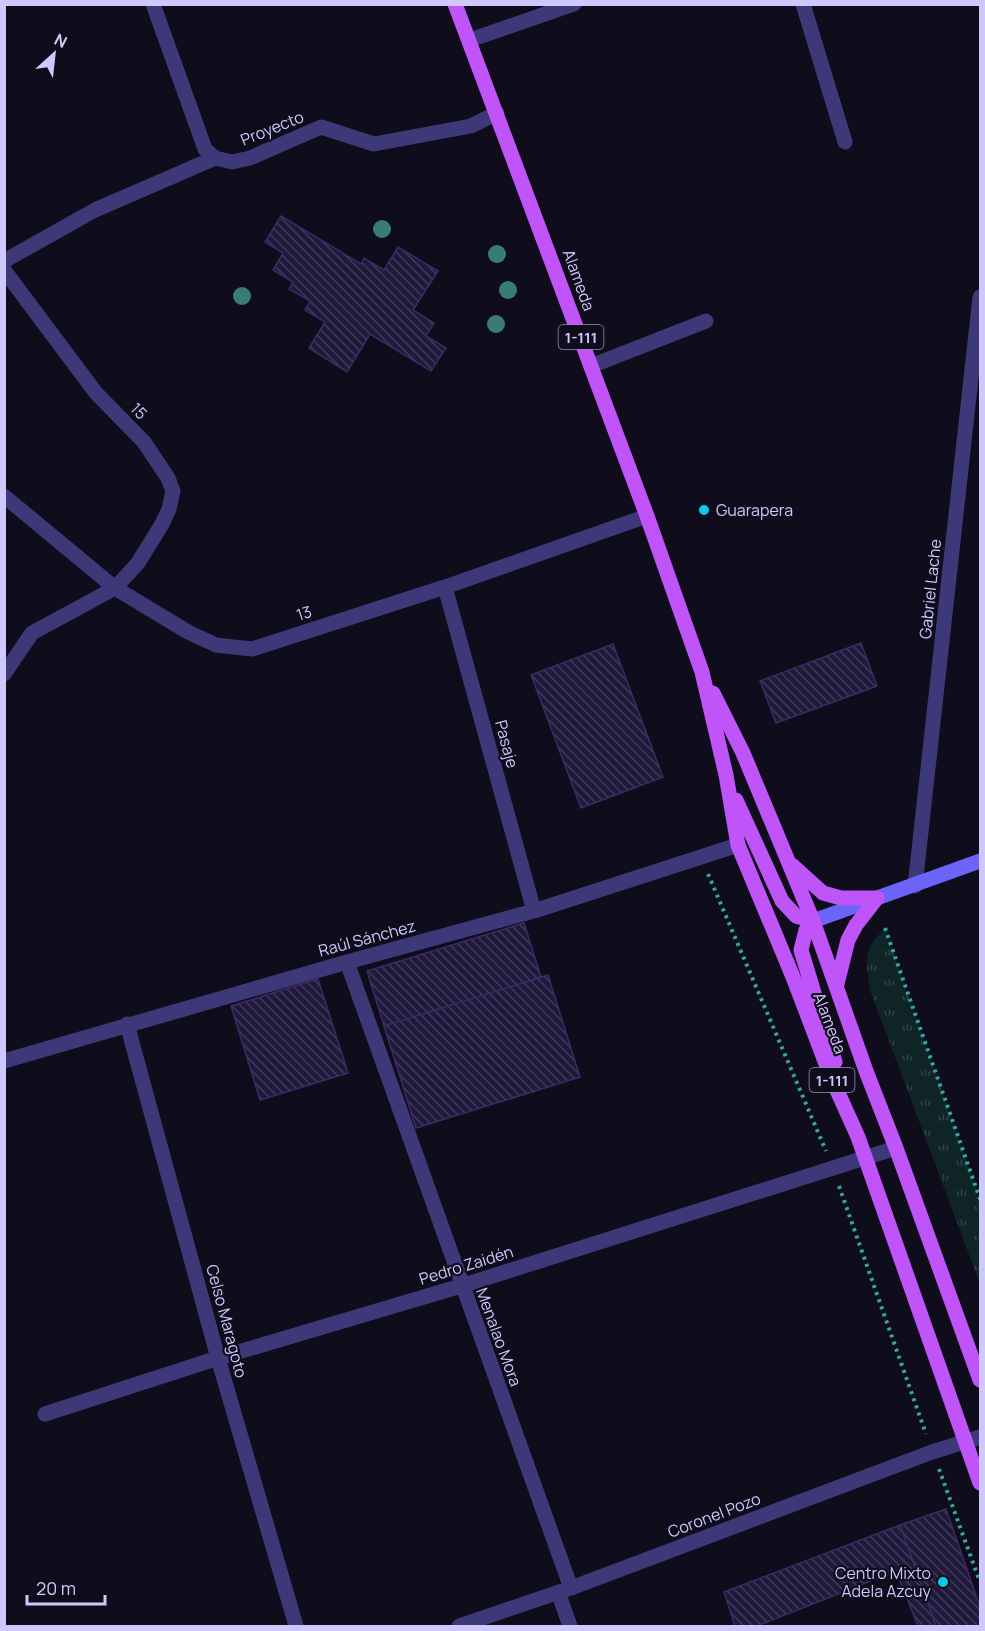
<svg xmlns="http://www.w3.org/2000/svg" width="985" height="1631" font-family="Manrope,sans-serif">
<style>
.grass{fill:url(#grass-tufts)}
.building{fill:url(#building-back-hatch);stroke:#392c66;stroke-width:1.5}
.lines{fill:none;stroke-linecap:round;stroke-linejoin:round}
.path{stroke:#31a7a3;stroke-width:4;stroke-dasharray:3 4.5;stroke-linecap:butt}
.street{stroke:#3d3978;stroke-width:15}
.secondary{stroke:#6b64f8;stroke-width:15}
.primary{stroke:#bf54f8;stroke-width:15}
.tree{fill:#387c73}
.poi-dot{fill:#0acbe7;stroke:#0f0c1b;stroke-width:2}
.labels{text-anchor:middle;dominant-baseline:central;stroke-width:4.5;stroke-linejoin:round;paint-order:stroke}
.shield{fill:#0f0c1b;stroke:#9690b9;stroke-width:1.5}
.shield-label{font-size:15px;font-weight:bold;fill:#d0c8fd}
.street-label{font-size:16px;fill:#d0c8fd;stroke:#0f0c1b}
.poi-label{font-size:16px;fill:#d0c8fd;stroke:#0f0c1b;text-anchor:start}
</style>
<defs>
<pattern id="grass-tufts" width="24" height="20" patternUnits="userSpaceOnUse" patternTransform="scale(1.5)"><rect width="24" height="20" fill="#0f2525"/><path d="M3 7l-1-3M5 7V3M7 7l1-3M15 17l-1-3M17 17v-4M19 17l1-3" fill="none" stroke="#314346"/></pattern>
<pattern id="building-back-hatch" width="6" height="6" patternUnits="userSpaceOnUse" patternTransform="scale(1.5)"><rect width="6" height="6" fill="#21193b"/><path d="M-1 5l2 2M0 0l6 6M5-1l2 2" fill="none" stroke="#403958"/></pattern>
</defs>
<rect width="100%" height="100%" fill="#0f0c1b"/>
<path class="grass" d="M885,928L980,1199V1284L870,990C866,959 862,952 885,928Z"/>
<path class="building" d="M281,216L361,264L364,258L384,270L398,247L438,271L413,310L434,323L426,336L446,348L431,371L370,334L347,372L309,348L325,322L305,310L310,301L289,289L293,282L273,270L283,253L265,242Z
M861,643L877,686L776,723L760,681Z
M613,644L663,777L581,808L531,675Z
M524,923L541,977L384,1026L367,971Z
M548,975L580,1077L416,1128L384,1026Z
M318,979L348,1073L260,1100L231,1006Z
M946,1509L980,1607V1626H936L900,1525Z
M900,1525L936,1626H918L896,1571L757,1626H735L724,1592Z"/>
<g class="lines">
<path class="path" d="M708,874L826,1151
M885,928L980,1199
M839,1186L926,1434
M939,1469L980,1582"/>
<path class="street" d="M153,4L205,149L215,158
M803,4L845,142
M470,40L574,4
M4,261L95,210L215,158L232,162L250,158L321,127L374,144L471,126L497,113
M4,270L96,393L144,442L168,478L173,491L169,509L162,524L138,563L115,588L32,633L4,674
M591,366L706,321
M4,496L115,588L188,632L216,645L252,649L445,587L647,516
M445,587L534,911
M915,886L980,297
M347,962L571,1588
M127,1024L218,1358L296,1626
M4,1061L347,962L534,911L738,845
M45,1414L218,1358L461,1286L896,1148
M558,1592L570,1626
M459,1626L571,1588L932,1452L980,1437"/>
<path class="secondary" d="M813,921L980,861"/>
<path class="primary" d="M455,4L647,516L702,672L726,775L738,845L793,977L831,1077L858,1137L980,1483
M713,693L743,753L813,921L866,1071L896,1148L980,1380
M736,800L782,901L796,916L813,921
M792,865L823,893L841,898H877
M813,921L806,930L801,950L835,1062
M837,984L848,940L856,925L877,898"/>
</g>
<g class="tree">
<circle cx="382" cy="229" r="9"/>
<circle cx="497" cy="254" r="9"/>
<circle cx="508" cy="290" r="9"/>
<circle cx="242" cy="296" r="9"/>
<circle cx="496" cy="324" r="9"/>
</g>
<g class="poi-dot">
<circle cx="704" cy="510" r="6"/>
<circle cx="943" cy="1582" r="6"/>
</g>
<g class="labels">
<g class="shield">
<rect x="558.5" y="325" width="45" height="24" rx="4.5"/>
<rect x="809.5" y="1068" width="45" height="24" rx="4.5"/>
</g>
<g class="shield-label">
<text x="581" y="337">1-111</text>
<text x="832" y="1080">1-111</text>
</g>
<g class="street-label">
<text transform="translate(272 128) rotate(-22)">Proyecto</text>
<text transform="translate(579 280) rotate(70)">Alameda</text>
<text transform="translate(139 411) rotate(46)">15</text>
<text transform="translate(930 589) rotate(-84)">Gabriel Lache</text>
<text transform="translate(304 613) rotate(-18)">13</text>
<text transform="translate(507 744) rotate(75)">Pasaje</text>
<text transform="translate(367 938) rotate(-15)">Raúl Sánchez</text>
<text transform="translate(830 1023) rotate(69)">Alameda</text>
<text transform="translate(466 1265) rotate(-17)">Pedro Zaidén</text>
<text transform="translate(227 1321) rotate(75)">Celso Maragoto</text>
<text transform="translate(499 1337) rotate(70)">Menalao Mora</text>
<text transform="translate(714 1515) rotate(-21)">Coronel Pozo</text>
</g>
<g class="poi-label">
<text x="716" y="510">Guarapera</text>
<text x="931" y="1573" text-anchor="end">Centro Mixto<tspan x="931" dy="18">Adela Azcuy</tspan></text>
</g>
</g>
<rect width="985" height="1631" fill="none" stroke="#d0c8fd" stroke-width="12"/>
<g transform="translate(54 54) rotate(27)" stroke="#0f0c1b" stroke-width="4.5" paint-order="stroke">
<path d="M0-4.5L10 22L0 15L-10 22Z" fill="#d0c8fd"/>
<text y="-9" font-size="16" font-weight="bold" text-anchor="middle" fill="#d0c8fd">N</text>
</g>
<path d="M27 1595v9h78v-9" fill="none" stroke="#d0c8fd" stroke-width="3"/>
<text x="36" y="1595" font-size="18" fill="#d0c8fd" stroke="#0f0c1b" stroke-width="4.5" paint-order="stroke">20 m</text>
</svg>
